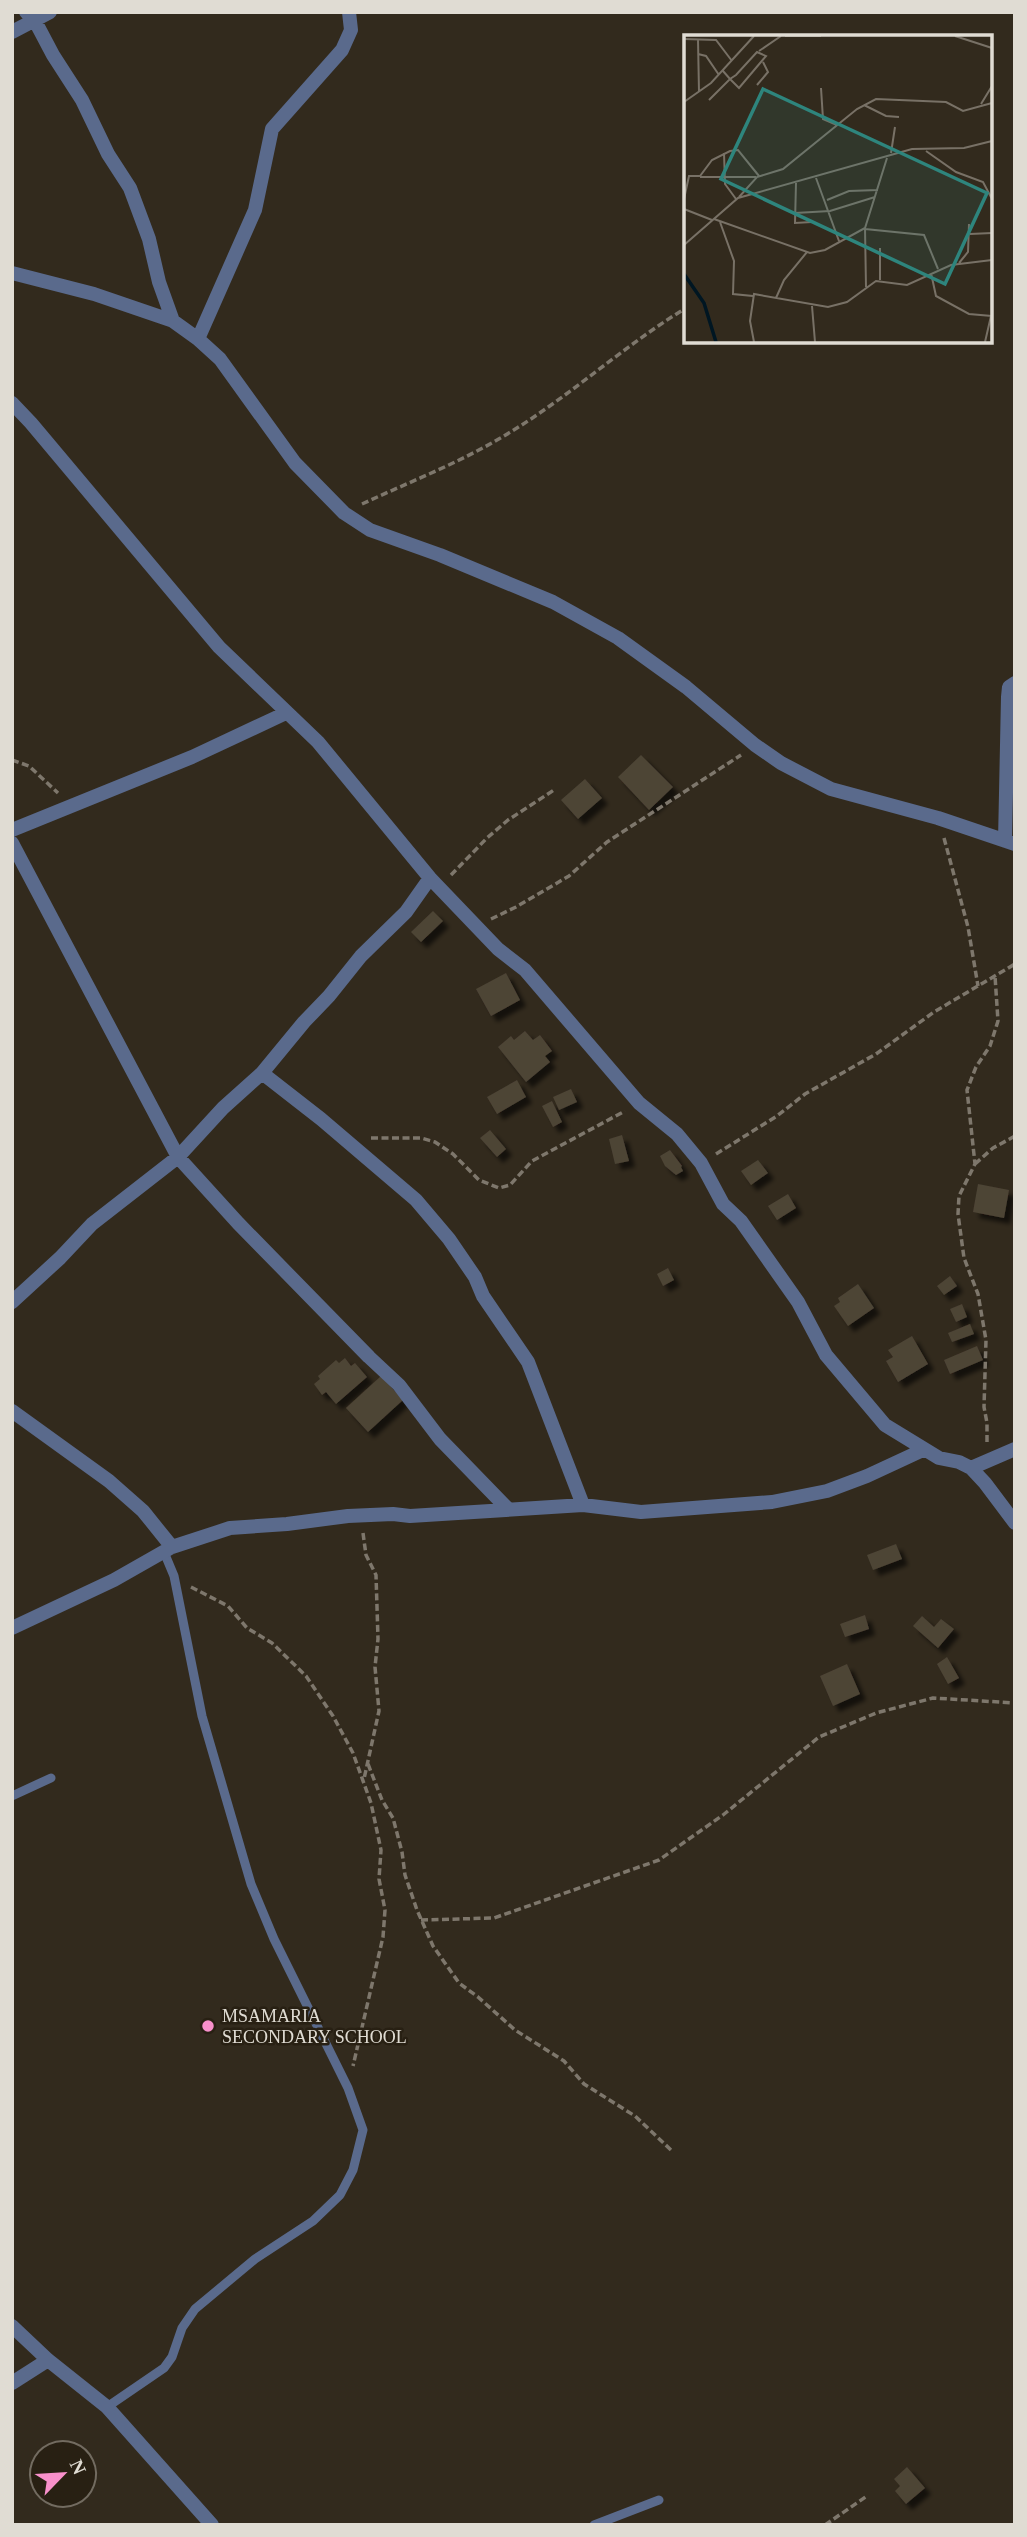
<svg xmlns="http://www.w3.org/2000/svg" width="1027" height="2537" font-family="'Times New Roman',serif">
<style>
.building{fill:#4d4436;filter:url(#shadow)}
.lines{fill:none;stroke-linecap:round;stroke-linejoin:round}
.path{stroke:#7e776c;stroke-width:3.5;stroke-dasharray:7 3.5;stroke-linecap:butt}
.service{stroke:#5a6a8c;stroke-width:9}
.minor{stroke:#5a6a8c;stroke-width:14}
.poi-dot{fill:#f890cb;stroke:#282013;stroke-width:2.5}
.labels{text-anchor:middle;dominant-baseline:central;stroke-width:5;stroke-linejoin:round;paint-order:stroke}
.poi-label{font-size:18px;fill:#e0dcd3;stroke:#282013;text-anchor:start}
.inset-river{fill:none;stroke:#001622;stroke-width:3.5}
.inset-road{fill:none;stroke:#787166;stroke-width:2}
.view{fill:#2e857d;fill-opacity:0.15;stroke:#2e857d;stroke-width:3.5}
.inset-edge{fill:none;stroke:#e0dcd3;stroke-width:3.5}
</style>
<defs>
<filter id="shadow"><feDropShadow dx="6" dy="6" stdDeviation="2" flood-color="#0009"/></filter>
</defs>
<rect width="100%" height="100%" fill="#322a1d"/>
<path class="building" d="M641,755L673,787L649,810L618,777Z
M585,779L602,798L578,819L561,800Z
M433,911L443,921L421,942L411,932Z
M506,973L520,1000L491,1016L476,989Z
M525,1031L533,1040L540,1035L552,1051L545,1056L550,1062L526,1082L498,1047L511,1036L514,1040Z
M517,1080L526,1097L497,1114L487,1097Z
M571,1089L577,1102L559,1110L553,1097Z
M552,1101L562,1122L553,1127L542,1106Z
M490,1130L506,1149L497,1157L480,1138Z
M622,1135L629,1161L615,1164L609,1139Z
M670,1150L682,1166L681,1167L683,1171L676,1175L665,1166L660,1156Z
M758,1160L768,1173L751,1185L741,1171Z
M978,1184L1009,1190L1004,1218L973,1212Z
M788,1194L796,1208L777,1220L768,1206Z
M668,1268L674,1280L663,1286L657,1274Z
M950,1276L957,1286L944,1295L937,1286Z
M858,1284L874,1308L848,1326L834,1306L840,1302L838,1298Z
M962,1304L967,1317L956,1322L950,1309Z
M970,1324L974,1334L952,1342L948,1333Z
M912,1336L928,1364L898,1382L886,1361L893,1357L888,1350Z
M977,1346L983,1360L950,1374L944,1360Z
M345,1358L351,1366L355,1363L367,1377L336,1404L326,1392L322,1395L314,1384L320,1379L318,1376L336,1360L339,1363Z
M381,1376L403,1400L368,1432L346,1408Z
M896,1544L902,1559L873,1570L867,1555Z
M865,1615L869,1629L845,1637L840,1624Z
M922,1616L934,1627L941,1619L954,1629L938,1648L913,1626Z
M947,1657L959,1678L948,1684L937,1664Z
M847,1664L860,1694L833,1706L820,1676Z
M907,2467L925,2488L906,2504L895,2491L900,2486L894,2479Z"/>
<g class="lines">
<path class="path" d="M362,504C407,483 454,465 497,440C564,402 620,348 686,308
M12,760L29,766L58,793
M944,838L968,927L978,986
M451,875L487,838L508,820L554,790
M491,919L516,907L569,876L607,842L741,755
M371,1138H421L435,1142L453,1154L479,1180L499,1188L510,1185L532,1161L625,1111
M716,1154L777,1116L805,1094L876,1054L934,1012L1015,964
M975,1164L993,1148L1015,1136
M987,1442V1423L984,1407L986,1340L978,1294L964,1258L958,1214L959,1196L975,1164L967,1090L976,1067L990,1046L998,1021L995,976
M363,1533L366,1555L376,1575L378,1639L375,1667L379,1711L364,1779
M191,1587L228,1606L247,1628L272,1643L306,1676L333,1716L353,1753L371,1803L381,1850L379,1879L385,1910L383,1937L353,2066
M368,1764L382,1800L393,1818L402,1852L405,1875L417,1910L433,1946L459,1983L478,1997L515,2030L564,2061L584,2084L635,2116L671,2150
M421,1920L494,1918L659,1860L723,1815L819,1737L876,1713L933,1698L1015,1703
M825,2525L867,2496"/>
<path class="service" d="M12,1796L51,1778
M107,2407L164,2368L172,2357L182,2328L195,2309L255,2259L313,2221L340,2195L353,2170L363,2130L348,2088L274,1939L251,1884L202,1716L174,1576L164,1552
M594,2525L659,2500"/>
<path class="minor" d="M26,12L34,19L53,55L82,100L108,154L130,188L149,239L159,282L173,321
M12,32L50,12
M12,273L94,294L173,321L198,339L220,359L295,463L344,513L370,530L440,555L553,602L618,638L686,687L755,745L781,763L831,789L938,818L1015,844
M198,339L255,210L272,129L342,50L351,30L349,12
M12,403L31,423L219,647L318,742L430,878L498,949L525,970L639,1103L677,1134L701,1163L723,1204L741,1221L798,1302L826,1355L885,1425L939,1458L959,1462L971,1468L985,1483L1015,1523
M12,830L192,757L286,713
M1005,841L1008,697L1009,687L1015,683
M12,843L178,1157L238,1223L369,1357L399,1385L440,1439L507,1508
M262,1073L321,1119L416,1200L449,1239L475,1277L483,1296L528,1362L583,1505
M12,1302L60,1258L92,1224L178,1157L223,1108L262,1073L304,1022L329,996L361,956L406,912L430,878
M12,1411L109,1481L143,1511L172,1547L230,1528L287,1524L348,1516L393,1514L410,1516L583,1505L641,1512L772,1502L827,1491L867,1476L923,1450
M971,1468L1015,1449
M12,1628L114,1580L172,1547
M12,2326L48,2360L107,2407L212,2525
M12,2383L48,2360"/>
</g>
<circle class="poi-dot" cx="208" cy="2026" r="7"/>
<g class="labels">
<g class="poi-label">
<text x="222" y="2016">MSAMARIA<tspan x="222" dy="21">SECONDARY SCHOOL</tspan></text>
</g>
</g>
<g transform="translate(684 35)">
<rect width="308" height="308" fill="#322a1d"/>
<path class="inset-river" d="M0,239L20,268L32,307"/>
<path class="inset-road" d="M101,1H137M271,1L308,13M0,4L32,5L48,26M14,5L15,57M75,16L97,1M14,19L22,21L35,40M73,50L84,37L79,27M137,53L139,84L153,90M25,65L46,44L52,40L73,17L82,21L55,53L46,44L39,36M0,67L27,48L70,1M297,69L308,51M180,70L202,81L215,82M242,116L272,137L299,147L308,164M40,118L41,149L52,164M207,118L211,92M16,142H72M132,143L155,206M112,148L111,188L128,187M55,162L73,142L99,134L173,74L192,64L262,67L279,76L308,68M0,164L5,141H16L28,125L46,116L54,115L75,141M143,165L165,156L194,155M0,174L28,185M111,178L146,176L191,162M30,184L126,218L141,215L181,193L203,123M36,187L50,226L49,259L69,261M181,193L182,252M181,194L240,200L254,234M286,199L308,198M0,210L54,163L228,114L280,113L308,106M196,213V245M275,228L284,217L285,189M247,238L252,261L285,279L308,281M92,263L100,245L123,217M128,271L131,307M70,307L66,286L70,259L144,272L163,267L192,246L223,250L267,230L308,225M301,307L307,281"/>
<path class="view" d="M79,54L303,158L261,249L37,144Z"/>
<rect width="308" height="308" class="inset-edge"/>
</g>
<rect width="1027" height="2537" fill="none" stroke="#e0dcd3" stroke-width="28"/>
<g transform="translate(63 2474) rotate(65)"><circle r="33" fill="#282013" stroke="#726b60" stroke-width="2"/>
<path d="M0-5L12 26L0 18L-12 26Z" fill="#f890cb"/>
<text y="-10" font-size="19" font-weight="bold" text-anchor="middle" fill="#e0dcd3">N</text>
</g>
</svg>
